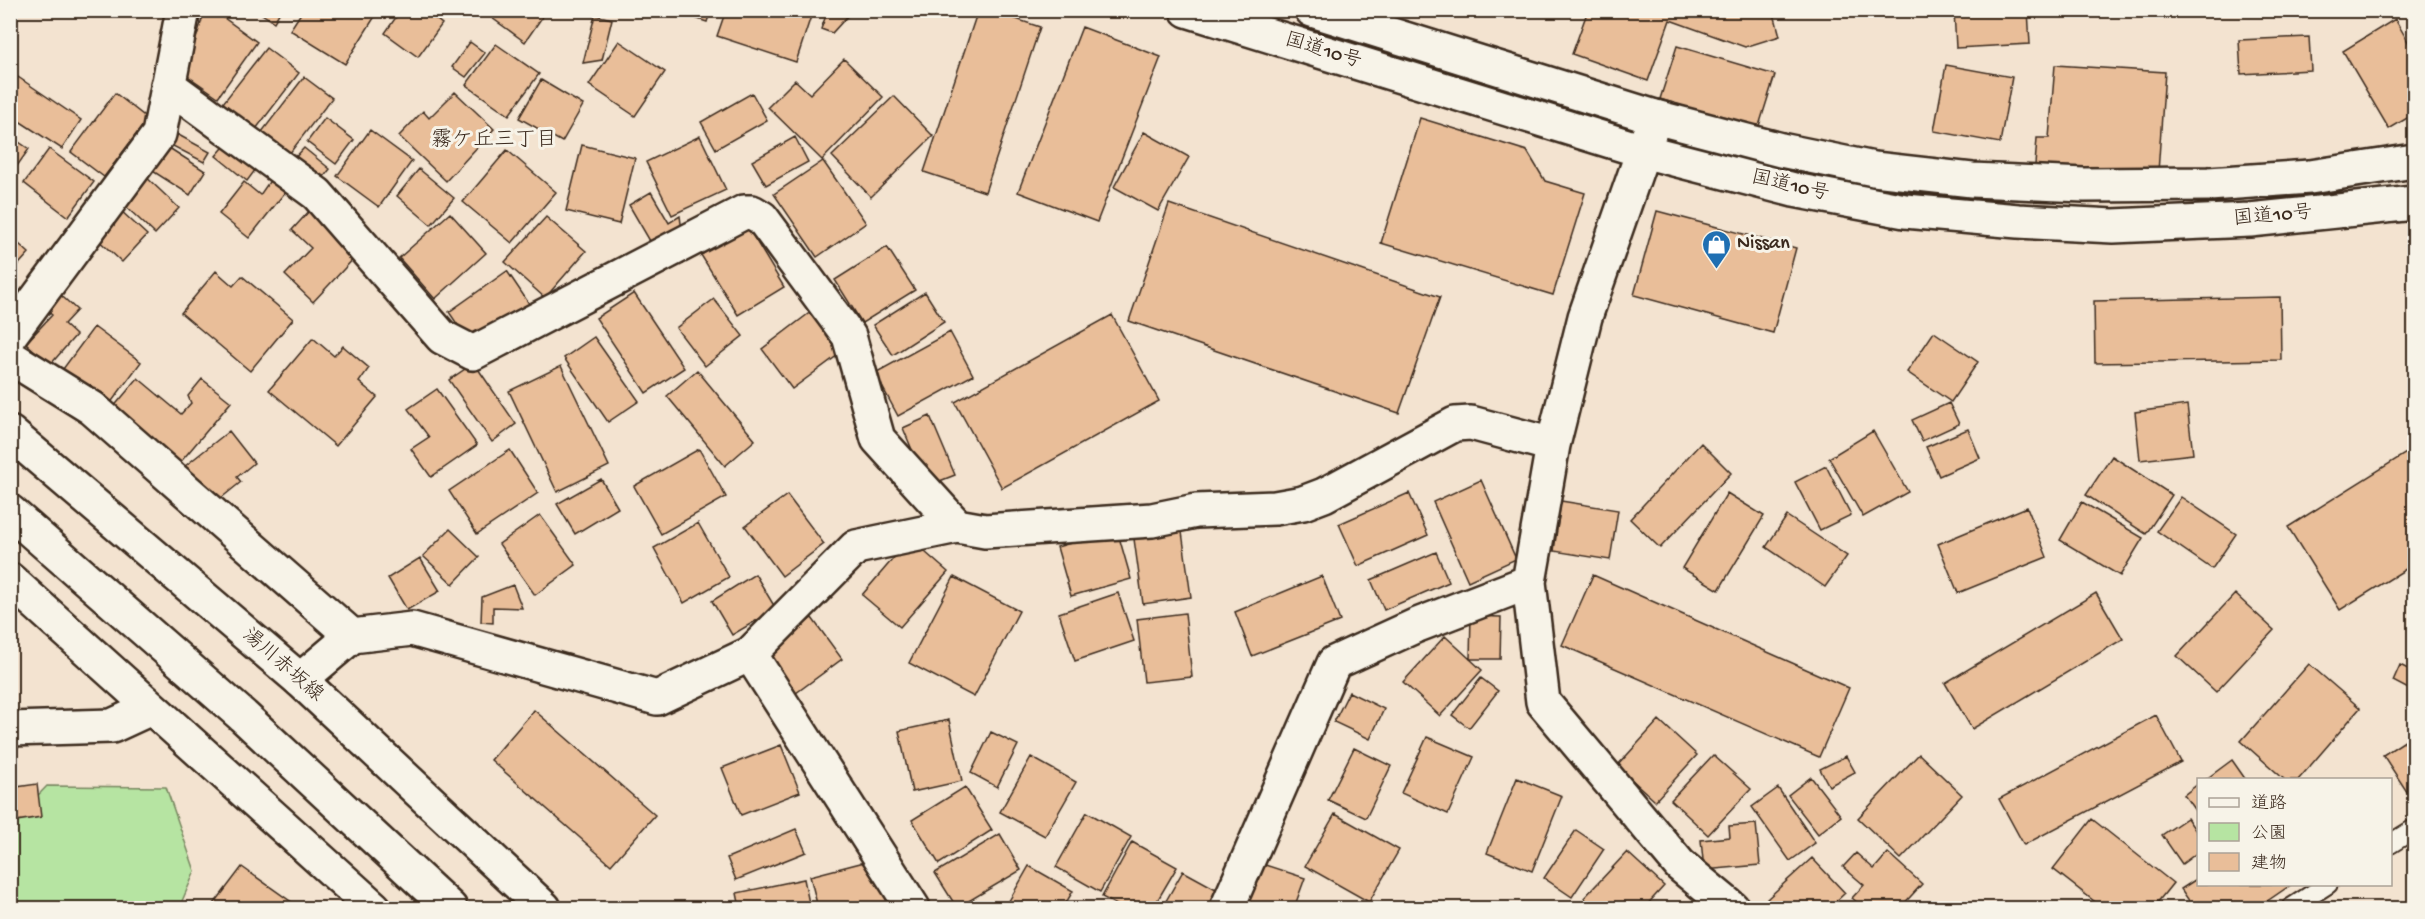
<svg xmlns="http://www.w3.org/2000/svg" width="2425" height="919" font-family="'Gochi Hand','Klee One',sans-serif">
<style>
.green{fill:#b6e4a2;stroke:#788760;stroke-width:1.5}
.building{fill:#e9be99;stroke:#3b2a1e;stroke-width:1.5}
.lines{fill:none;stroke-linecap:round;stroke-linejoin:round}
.lane-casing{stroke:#3b2a1e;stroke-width:22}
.street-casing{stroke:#3b2a1e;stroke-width:38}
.secondary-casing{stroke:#3b2a1e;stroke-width:38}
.highway-casing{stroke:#3b2a1e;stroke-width:38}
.lane{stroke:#f7f3e8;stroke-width:18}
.street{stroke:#f7f3e8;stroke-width:33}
.secondary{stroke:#f7f3e8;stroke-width:33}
.highway{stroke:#f7f3e8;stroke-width:33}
.labels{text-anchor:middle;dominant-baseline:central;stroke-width:6;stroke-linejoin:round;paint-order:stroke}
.street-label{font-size:20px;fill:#3b2a1e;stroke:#f7f3e8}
.poi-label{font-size:20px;fill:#3b2a1e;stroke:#f7f3e8;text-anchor:start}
.neighbourhood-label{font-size:21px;fill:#3b2a1e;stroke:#f7f3e8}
</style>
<rect width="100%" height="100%" fill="#f3e3d0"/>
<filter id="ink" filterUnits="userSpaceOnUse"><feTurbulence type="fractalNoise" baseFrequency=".0167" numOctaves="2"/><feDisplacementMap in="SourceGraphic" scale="12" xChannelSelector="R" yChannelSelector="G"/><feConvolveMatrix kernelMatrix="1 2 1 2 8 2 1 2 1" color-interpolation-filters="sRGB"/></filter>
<g filter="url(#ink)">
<path class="green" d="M47,786L166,787L195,871L179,908H11L10,824Z"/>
<path class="building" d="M205,10H213L257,42L218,97L185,74Z
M256,10H281L274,22Z
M303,10H379L345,64L290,30Z
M401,10H424L442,24L418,57L385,33Z
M481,10H547L525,42Z
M671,10H711L707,22Z
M726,10H813L796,62L717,36Z
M828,10H853L832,33L821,29Z
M978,10H989L1040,27L985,192L924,172Z
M1588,10H1773L1780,36L1745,47L1670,20L1648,81L1572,54Z
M1954,10H2028L2030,44L1956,48Z
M595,15L612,19L602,60L583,63Z
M2395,19L2414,52V114L2389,129L2343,51Z
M1082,27L1161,57L1097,222L1018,192Z
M2309,37L2311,70L2241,74L2239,40Z
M619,41L665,72L635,116L589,85Z
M470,42L485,53L466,77L452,67Z
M496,44L539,74L509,115L466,85Z
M1677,46L1775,75L1758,129L1660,99Z
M266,48L299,73L256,129L223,103Z
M844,59L883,97L822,160L768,107L795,80L810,94Z
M1946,65L2012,77L2000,143L1934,131Z
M2055,65L2165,72L2158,172L2035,165L2037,138H2049Z
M18,77L81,120L62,149L10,115V89Z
M304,77L332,98L286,158L258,137Z
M541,80L583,105L562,142L519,118Z
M455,92L494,129L446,181L399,136L423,111L429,118Z
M115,93L148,119L104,177L71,152Z
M752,93L767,120L716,149L701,122Z
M894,96L933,136L871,197L832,156Z
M325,118L354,140L336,164L307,142Z
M1420,118L1527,151L1545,181L1585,193L1553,295L1381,243Z
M370,130L412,161L379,207L337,176Z
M173,132L210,152L204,162L167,143Z
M1144,132L1189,157L1158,211L1114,187Z
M10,136L29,149L10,176Z
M700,136L726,190L672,215L646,162Z
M795,137L808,162L766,185L752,161Z
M229,141L259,165L247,181L216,156Z
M163,144L205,171L190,195L148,168Z
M582,145L635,158L619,224L566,211Z
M304,148L330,169L319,183L292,161Z
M49,149L94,182L68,217L24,183Z
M507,150L556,192L512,243L463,202Z
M823,161L866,223L817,257L774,194Z
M419,169L454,198L431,225L397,196Z
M143,174L179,208L155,234L119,200Z
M271,179L286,191L249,238L219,214L244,182L260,195Z
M651,192L669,223L680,216L682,231L654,248L629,205Z
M1169,204L1440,297L1399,413L1129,321Z
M119,209L147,235L122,262L94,236Z
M311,209L358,254L313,302L285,275L311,248L292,230Z
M1657,211L1796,248L1773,333L1634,295Z
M450,213L486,253L435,299L399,258Z
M546,217L586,251L545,298L505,262Z
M747,226L784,287L738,315L701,255Z
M10,236L29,253L10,274Z
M887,247L915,290L862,323L835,280Z
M216,271L233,286L242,276L293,319L250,371L181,313Z
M507,271L530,305L472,346L449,312Z
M53,288L77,310L64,324L76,335L50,365L26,343L52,315L39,304Z
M925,292L944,322L893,355L873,325Z
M634,293L684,368L646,393L596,318Z
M2280,297L2281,360L2095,363L2094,301Z
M714,299L743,336L705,366L676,328Z
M812,311L842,352L792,389L762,349Z
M1112,315L1159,401L1002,488L955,402Z
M94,327L141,362L107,408L60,373Z
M950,332L973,375L898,416L875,373Z
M1934,332L1978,362L1951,402L1907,372Z
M594,337L639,401L608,422L564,358Z
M313,338L334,356L343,346L369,368L359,382L377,397L336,446L269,390Z
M474,363L516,424L492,442L449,380Z
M561,366L609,466L557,492L509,391Z
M697,370L755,440L725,466L667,396Z
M138,378L181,414L191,403L188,396L202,379L231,402L173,471L107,415Z
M437,389L477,445L431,477L411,449L429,437L408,409Z
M1949,403L1959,424L1922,441L1912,420Z
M2187,405L2193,454L2140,460L2135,412Z
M930,416L955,475L927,486L903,428Z
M1968,429L1980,458L1939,476L1926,447Z
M229,431L254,463L237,477L241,482L215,503L185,466Z
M1873,431L1908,492L1863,517L1829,458Z
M1701,443L1731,473L1660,548L1630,519Z
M2414,448V564L2340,610L2288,527Z
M699,449L726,497L661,534L634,486Z
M510,450L538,493L477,534L449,491Z
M2112,456L2172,495L2146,534L2086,495Z
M1826,466L1851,515L1820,530L1795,482Z
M601,479L618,508L575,534L557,504Z
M1481,480L1516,559L1468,581L1433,502Z
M1409,493L1428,535L1358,566L1339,524Z
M1727,493L1764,516L1719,590L1682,568Z
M787,495L824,544L782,576L745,526Z
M2181,497L2236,534L2212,569L2157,531Z
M1561,501L1618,510L1610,560L1554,551Z
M2082,502L2143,538L2120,576L2060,540Z
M2027,507L2047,557L1958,593L1938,544Z
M540,515L576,565L535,595L499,544Z
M1787,516L1847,556L1825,587L1766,547Z
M698,523L729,577L684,603L654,548Z
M450,529L479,557L453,584L423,556Z
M1117,530L1131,579L1071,596L1057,547Z
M1182,532L1191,597L1143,604L1134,539Z
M910,539L948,572L900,627L862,595Z
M1436,552L1449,582L1384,610L1371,580Z
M420,558L440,591L407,610L388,578Z
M755,574L776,609L732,635L712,601Z
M1593,575L1849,688L1819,757L1562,645Z
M1322,576L1340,621L1252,656L1235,612Z
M954,577L1019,611L974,697L909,663Z
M513,585L522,608L493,607V623L481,622L482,597Z
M1118,593L1134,641L1075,661L1059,613Z
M2096,593L2123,639L1972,729L1945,683Z
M2235,594L2274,630L2216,692L2177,656Z
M1185,613L1192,677L1144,682L1137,619Z
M1471,616L1501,617L1500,659H1470Z
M812,618L842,659L792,696L761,655Z
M1445,636L1482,670L1440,716L1403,682Z
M2309,664L2360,708L2298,780H2285L2241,741Z
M2400,665L2414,672V692L2393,681Z
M1481,678L1498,691L1469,728L1452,715Z
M1349,692L1384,709L1370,739L1334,722Z
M534,710L655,815L611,865L491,760Z
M2156,715L2181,762L2024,845L1999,799Z
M949,720L962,781L912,792L899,731Z
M1659,720L1697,755L1655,801L1617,766Z
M991,732L1018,745L997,787L971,773Z
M2414,735V796L2411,798L2383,755Z
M1427,737L1474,757L1448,814L1401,793Z
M781,745L800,792L741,815L722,768Z
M1354,748L1391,766L1366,818L1328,800Z
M1919,754L1962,795L1901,859L1858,818Z
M1713,755L1751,789L1708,835L1671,800Z
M1846,756L1855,772L1829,786L1820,769Z
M1031,757L1076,782L1045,836L1000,812Z
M2232,760L2246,780H2205Z
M1811,777L1841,816L1818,834L1788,795Z
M1517,778L1562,796L1532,871L1487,853Z
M37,784L41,817L10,822V788Z
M2198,784V815L2184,795Z
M965,787L992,830L939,864L912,820Z
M1778,788L1815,843L1790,861L1752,807Z
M1087,812L1131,837L1100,892L1056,867Z
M1335,814L1399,850L1369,902L1305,866Z
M2187,818L2198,834V852L2182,864L2162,835Z
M2092,819L2173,883L2153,908H2103L2053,869Z
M1756,824L1760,865L1704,870L1701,840L1730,837L1729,826Z
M796,829L806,852L736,880L727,858Z
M1576,830L1604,849L1572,897L1544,878Z
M1000,834L1021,870L957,908L935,873Z
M1132,842L1177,867L1153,908H1122L1102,897Z
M1627,852L1664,886L1644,908H1596L1584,898Z
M1856,853L1874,869L1888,853L1922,884L1900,908H1864L1852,898L1864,885L1843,867Z
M1812,858L1845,893L1829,908H1775L1767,899Z
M876,859L888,907L818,908L810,876Z
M1262,864L1305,878L1294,908H1247Z
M1029,866L1073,891L1063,908H1005Z
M242,867L300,908H211Z
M1183,871L1227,895L1220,908H1162Z
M2198,878V884H2292L2257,908H2194L2181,889Z
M804,879L810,908H740L737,893Z"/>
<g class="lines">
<defs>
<path id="lane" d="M2390,844L2414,829
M2291,908L2328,884"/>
<path id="street" d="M168,85L317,194L442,337L473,353L744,212H752L762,218L849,336L878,439L957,526
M1655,117L1585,317L1553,445L1529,582L1543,702L1680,865L1732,908
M10,335L159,134L183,10
M10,357L92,408L352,636
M10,580L374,908
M750,654L913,908
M300,680L352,636L412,629L657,698L750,654L856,547L957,526L985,531L1152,520L1196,511L1275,508L1303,503L1324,495L1455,424L1471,423L1553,445
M10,729L112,726L151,708
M1227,908L1334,663L1415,626L1529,582"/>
<path id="secondary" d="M10,433L300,680L544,908
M10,512L243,716L450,908"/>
<path id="highway" d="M1187,10L1643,151L1794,190L1905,211L2018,221L2113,226L2250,220L2414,203
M1312,10L1655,117L1781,150L1874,169L1972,180L2084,185L2209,184L2310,177L2414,161"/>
</defs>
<use href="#lane" class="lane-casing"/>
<use href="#street" class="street-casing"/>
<use href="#secondary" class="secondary-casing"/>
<use href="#highway" class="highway-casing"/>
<use href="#lane" class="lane"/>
<use href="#street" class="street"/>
<use href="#secondary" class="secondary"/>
<use href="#highway" class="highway"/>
</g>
</g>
<defs>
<symbol id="shop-pin" viewBox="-11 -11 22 30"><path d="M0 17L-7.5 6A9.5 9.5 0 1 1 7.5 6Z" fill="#1f6fb2" stroke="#f7f3e8"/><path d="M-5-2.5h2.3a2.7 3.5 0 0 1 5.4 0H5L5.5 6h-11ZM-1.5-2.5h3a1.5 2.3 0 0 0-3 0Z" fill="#fff"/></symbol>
</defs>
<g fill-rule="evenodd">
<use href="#shop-pin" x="1700" y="228" width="33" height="45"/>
</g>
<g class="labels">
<g class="street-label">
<text transform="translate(1323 52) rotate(17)">国道10号</text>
<text transform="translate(1790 187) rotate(13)">国道10号</text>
<text transform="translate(2273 217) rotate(-5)">国道10号</text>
<text transform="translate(282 666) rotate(41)">湯川赤坂線</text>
</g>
<g class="poi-label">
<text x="1737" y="244">Nissan</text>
</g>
<g class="neighbourhood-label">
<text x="494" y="141">霧ケ丘三丁目</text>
</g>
</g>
<rect width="2425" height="919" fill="none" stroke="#f7f3e8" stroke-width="36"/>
<rect x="18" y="18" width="2389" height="883" fill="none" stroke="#3b2a1e" stroke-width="2" filter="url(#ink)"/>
<rect x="2197" y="778" width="195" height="108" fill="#f7f3e8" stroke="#aca397" stroke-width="1.5"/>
<rect x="2209" y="798" width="30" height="9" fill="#f7f3e8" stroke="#aca397" stroke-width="1.5"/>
<text x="2251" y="808" font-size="18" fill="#3b2a1e">道路</text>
<rect x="2209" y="823" width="30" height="18" fill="#b6e4a2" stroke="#aca397" stroke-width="1.5"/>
<text x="2251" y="838" font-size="18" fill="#3b2a1e">公園</text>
<rect x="2209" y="853" width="30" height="18" fill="#e9be99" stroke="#aca397" stroke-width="1.5"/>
<text x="2251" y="868" font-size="18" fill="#3b2a1e">建物</text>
</svg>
